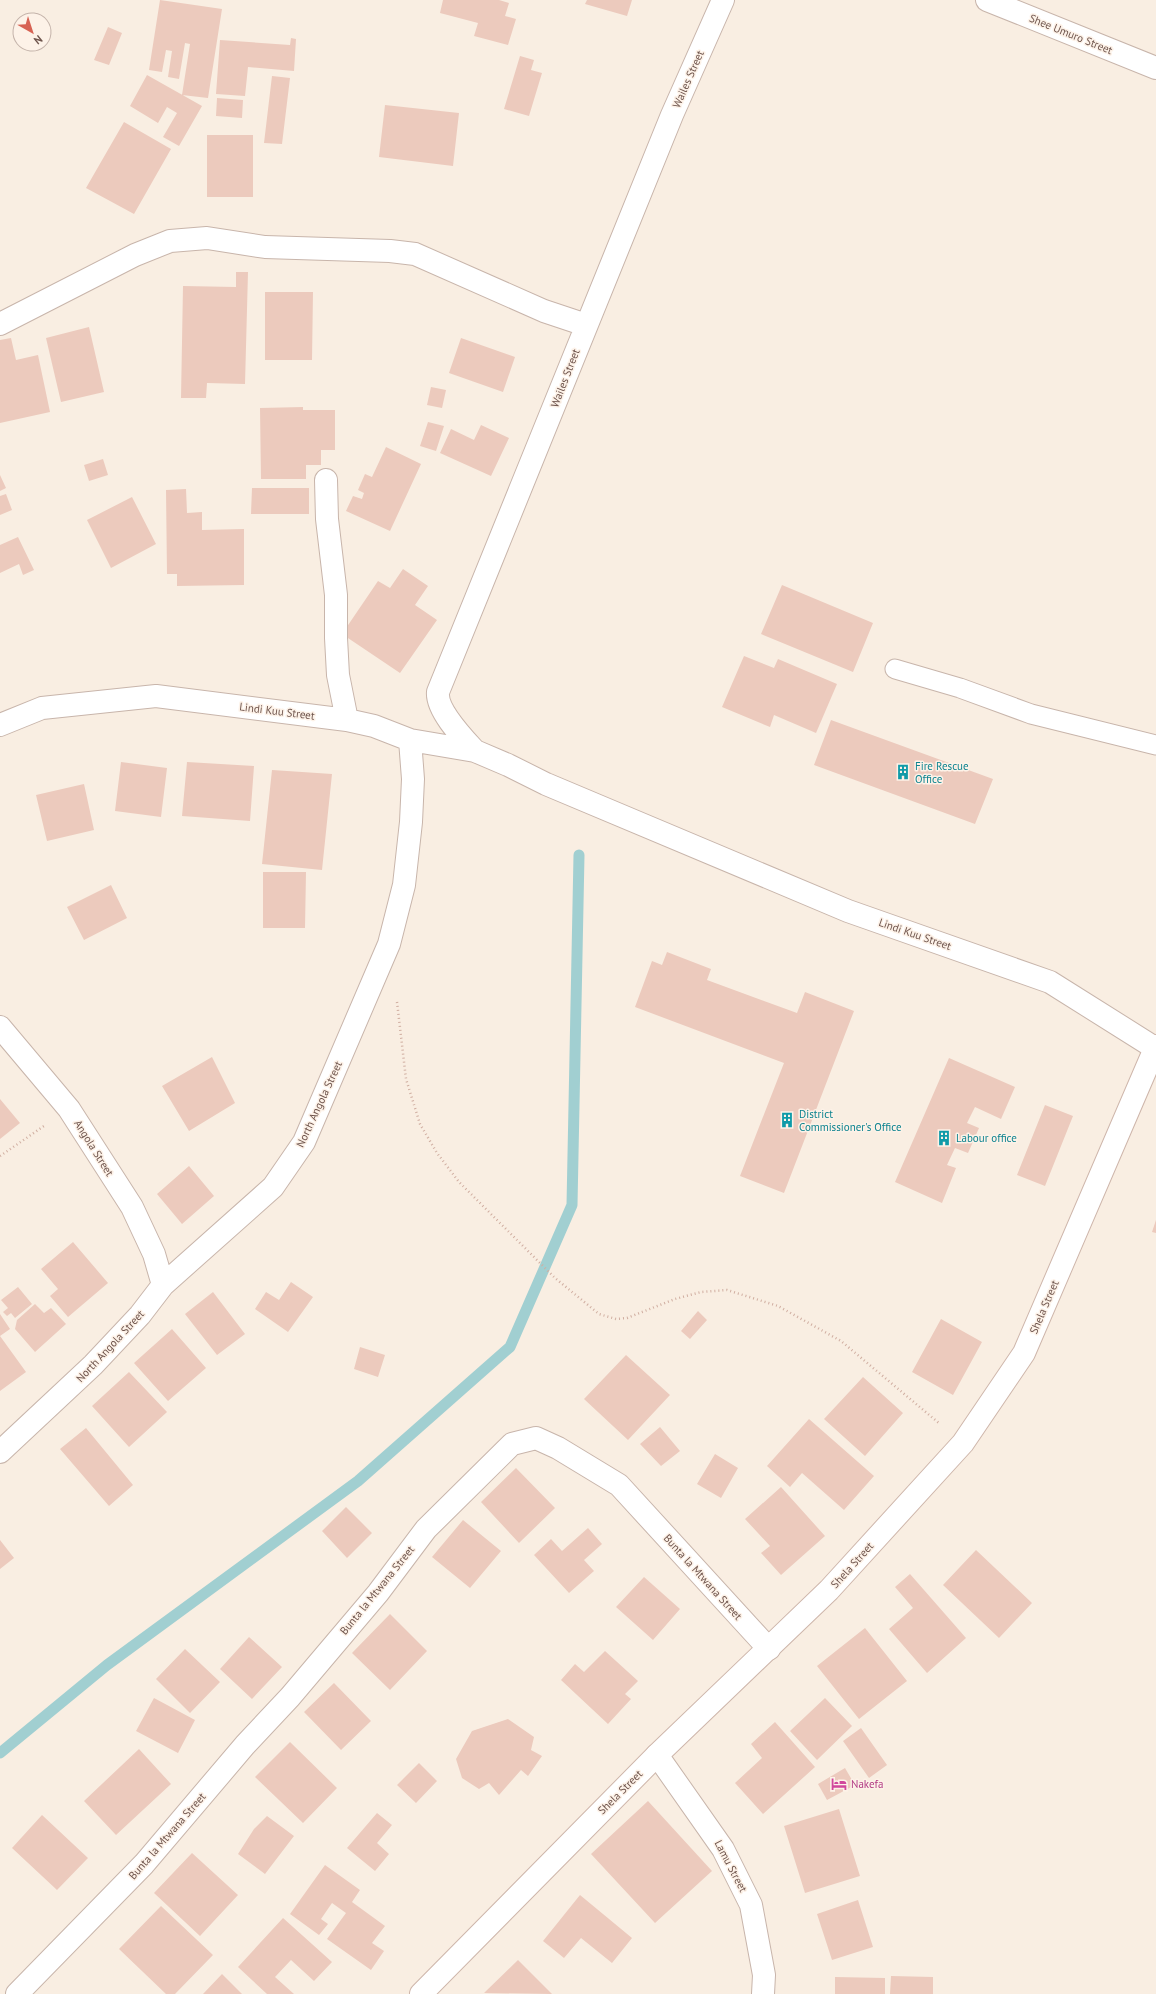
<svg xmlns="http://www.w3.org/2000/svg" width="1156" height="1994" font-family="'PT Sans',sans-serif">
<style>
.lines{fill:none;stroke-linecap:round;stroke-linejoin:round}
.stream{stroke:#a1cfd1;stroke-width:11}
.building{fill:#eccabd}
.service-casing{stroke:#c8b5ab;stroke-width:21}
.minor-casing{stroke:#c8b5ab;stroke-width:24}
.secondary-casing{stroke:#ceb6ab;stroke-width:24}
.path{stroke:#d0aea1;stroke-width:2.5;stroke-dasharray:1 3;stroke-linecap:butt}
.service{stroke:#fff;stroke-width:19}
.minor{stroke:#fff;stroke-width:22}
.secondary{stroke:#fff;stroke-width:22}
.labels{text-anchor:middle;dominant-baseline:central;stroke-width:3;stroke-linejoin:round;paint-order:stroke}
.street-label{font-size:11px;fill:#6e544c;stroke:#fdf2e8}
.culture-label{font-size:11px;fill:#0d838f;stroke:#fdf2e8;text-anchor:start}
.hotel-label{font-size:11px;fill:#b23c85;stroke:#fdf2e8;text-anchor:start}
</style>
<rect width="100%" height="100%" fill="#f9eee2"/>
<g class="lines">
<path class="stream" d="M0,1753L107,1665L358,1481L510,1347L572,1205L579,855"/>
</g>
<path class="building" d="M160,0L222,9L208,98L182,95L190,44L185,43L179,79L168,77L172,51L166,50L162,72L149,70Z
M443,0H499L509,3L505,16L516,19L508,45L474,36L478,23L440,13Z
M587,0H632L627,16L585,4Z
M108,27L122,33L109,65L94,60Z
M291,38L296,39L294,71L248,67L245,96L216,94L220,40L290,45Z
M520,56L534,60L531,70L542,73L529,116L504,109Z
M147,75L202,106L179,146L163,137L177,113L167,107L158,123L130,106Z
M272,76L290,78L282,144L264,143Z
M217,98L243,100L242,118L216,116Z
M385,105L459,113L453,166L379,157Z
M124,122L171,149L134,214L86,188Z
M207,135H253V197H207Z
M236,272H248L245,384L207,383L206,398H181L183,286L236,287Z
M265,292H313L312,360H265Z
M89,327L104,392L61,402L46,338Z
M11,338L16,360L38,355L50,412L0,423V340Z
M461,338L515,357L503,392L449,373Z
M431,387L446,390L442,408L427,405Z
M303,407V410H335V450H321V465H306V479H261L260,408Z
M428,422L444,426L436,451L420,446Z
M481,425L509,438L491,476L440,453L451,429L474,440Z
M386,447L421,464L390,531L346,511L353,496L362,499L364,493L358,490L365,474L372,477Z
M103,459L108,475L89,481L84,465Z
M0,475L6,488L0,491Z
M252,488H309V514H251Z
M186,489L187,513L202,512V530L244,529V585L177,586V574H167L166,490Z
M6,494L12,510L0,515V496Z
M132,497L156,544L111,568L87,520Z
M18,537L34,570L23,575L19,564L0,573V545Z
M403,569L428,586L415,605L437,620L400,673L342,634L378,581L390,588Z
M782,585L873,623L853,672L761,634Z
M744,656L774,668L778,659L837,684L816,733L774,715L770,727L722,707Z
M831,720L993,779L975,824L814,765Z
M121,762L167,768L161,817L115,811Z
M187,762L254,766L250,821L182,816Z
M272,770L332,774L322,870L262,864Z
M84,784L94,830L47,841L36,795Z
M263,872H306L305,928H263Z
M111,885L127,918L84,940L67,907Z
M667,952L711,969L707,980L797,1013L805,992L854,1011L784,1193L740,1176L784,1063L635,1007L652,961L662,965Z
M212,1057L235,1103L189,1131L162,1086Z
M949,1058L1015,1087L1001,1119L975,1107L967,1123L979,1128L968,1153L955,1148L947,1165L956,1168L942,1203L895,1182Z
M0,1099L20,1123L0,1139Z
M1045,1105L1073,1116L1045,1186L1017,1175Z
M189,1166L214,1196L182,1224L157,1194Z
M1156,1220V1233L1152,1232Z
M73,1242L108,1283L68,1317L50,1296L58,1289L41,1269Z
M291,1282L313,1297L288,1332L255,1309L266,1292L279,1300Z
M18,1287L32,1304L15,1318L11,1313L7,1316L3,1312L8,1308L1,1300Z
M213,1292L245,1334L217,1355L185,1314Z
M35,1304L44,1313L51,1308L66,1324L35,1352L15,1329L17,1320Z
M698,1311L707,1320L690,1339L681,1331Z
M0,1314L10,1329L0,1336L26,1372L0,1391Z
M941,1319L982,1342L953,1395L912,1372Z
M172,1329L206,1368L168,1401L134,1363Z
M360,1347L385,1355L378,1377L354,1369Z
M626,1355L670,1395L628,1440L584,1399Z
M129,1372L167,1412L129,1447L92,1406Z
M863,1377L903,1413L865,1456L824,1419Z
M809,1419L874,1476L844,1510L802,1473L790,1487L767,1466Z
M660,1427L680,1451L661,1466L640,1444Z
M86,1428L133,1485L109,1506L60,1449Z
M715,1454L738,1468L721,1498L697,1484Z
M516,1468L555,1508L519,1543L481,1502Z
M781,1487L825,1536L781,1575L761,1553L770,1546L745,1519Z
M346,1507L372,1533L347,1558L322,1531Z
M463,1520L501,1551L470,1588L432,1557Z
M588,1528L602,1544L584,1560L594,1571L569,1593L534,1555L551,1539L562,1551Z
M0,1540L14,1558L0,1569Z
M976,1550L1032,1603L999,1638L943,1585Z
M910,1574L966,1638L927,1673L889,1629L913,1608L895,1587Z
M644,1577L680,1609L653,1640L616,1607Z
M390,1614L427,1651L390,1690L352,1653Z
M865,1628L907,1681L859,1719L817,1666Z
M249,1637L282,1667L252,1699L220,1669Z
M185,1649L220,1682L190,1713L156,1679Z
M605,1651L638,1681L625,1694L631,1699L608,1724L561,1680L575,1664L584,1672Z
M334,1683L371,1721L341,1750L304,1712Z
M154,1698L195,1720L178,1753L136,1731Z
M825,1698L852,1726L817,1760L790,1731Z
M508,1719L534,1737L531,1750L542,1756L528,1776L521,1770L499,1795L489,1783L479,1789L462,1778L456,1759L472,1731Z
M775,1722L815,1767L763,1814L735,1783L762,1758L751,1744Z
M861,1728L887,1765L869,1778L843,1741Z
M290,1742L337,1788L303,1823L255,1777Z
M139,1749L171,1784L116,1835L84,1801Z
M419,1763L437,1781L416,1803L397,1785Z
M845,1768L855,1785L827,1800L818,1784Z
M648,1801L712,1871L655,1923L591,1854Z
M839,1809L860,1876L805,1893L784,1826Z
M377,1813L392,1825L377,1843L389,1854L375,1871L347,1848Z
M42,1815L88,1858L57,1890L12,1848Z
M267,1816L294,1836L265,1874L238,1854L254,1829Z
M192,1853L238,1895L200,1936L154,1893Z
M325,1865L360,1890L352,1902L385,1926L372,1943L384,1951L371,1970L327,1939L346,1913L332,1903L321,1919L328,1924L319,1935L290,1914Z
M580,1895L632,1938L612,1963L581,1938L564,1958L543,1941Z
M858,1900L873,1947L832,1960L817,1914Z
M161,1906L213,1955L175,1994H166L119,1949Z
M283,1918L332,1962L314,1981L291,1960L275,1977L294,1994H267L238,1967Z
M518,1960L552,1994L484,1993Z
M222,1974L242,1994H203Z
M891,1976L933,1977V1994H890Z
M835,1977L885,1978V1994H835Z"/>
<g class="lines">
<defs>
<path id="service" d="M895,669L960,688L1031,714L1156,745"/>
<path id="minor" d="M987,0L1156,68
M0,324L135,255L170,241L207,238L265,247L390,251L415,254L544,311L586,325
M326,480L327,519L336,595V638L338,675L347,720
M0,725L42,708L156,696L347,720L374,726L410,740L475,751L508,765L546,784L848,911L1050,982L1155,1048
M475,751C463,738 436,710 438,692L672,115L723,0
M0,1027L69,1109L132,1207L154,1254L163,1285
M0,1452L93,1365L140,1315L163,1285L273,1187L304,1142L389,944L404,885L411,822L413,779L410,740
M657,1755L723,1849L751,1905L764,1975L763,1994
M17,1994L144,1864L245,1745L290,1697L378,1593L426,1529L512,1444L536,1438L558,1448L619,1485L769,1649"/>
<path id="secondary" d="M421,1994L657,1755L829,1590L963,1443L1024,1353L1156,1046"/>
</defs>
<use href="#service" class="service-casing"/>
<use href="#minor" class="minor-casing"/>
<use href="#secondary" class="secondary-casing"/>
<path class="path" d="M397,1002L406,1079L420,1124L437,1153L459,1182L555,1278L599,1314L616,1319L627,1318L675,1299L701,1292L727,1290L778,1306L841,1341L940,1424
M0,1156L44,1126"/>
<use href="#service" class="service"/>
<use href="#minor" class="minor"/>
<use href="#secondary" class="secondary"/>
</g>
<defs>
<symbol id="building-bare" viewBox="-9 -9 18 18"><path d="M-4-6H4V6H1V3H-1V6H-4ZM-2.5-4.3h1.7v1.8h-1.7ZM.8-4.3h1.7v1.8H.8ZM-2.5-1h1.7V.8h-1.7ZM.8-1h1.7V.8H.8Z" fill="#0f9aa8" stroke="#fdf2e8" stroke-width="2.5" paint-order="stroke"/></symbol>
<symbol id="hotel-bare" viewBox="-9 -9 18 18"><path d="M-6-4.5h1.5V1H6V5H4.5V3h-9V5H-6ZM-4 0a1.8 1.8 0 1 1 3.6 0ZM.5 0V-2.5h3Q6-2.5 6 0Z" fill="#d1479c" stroke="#fdf2e8" stroke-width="2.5" paint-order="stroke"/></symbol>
</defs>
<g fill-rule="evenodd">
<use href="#building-bare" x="892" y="761" width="22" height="22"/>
<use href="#building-bare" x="776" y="1109" width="22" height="22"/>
<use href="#building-bare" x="933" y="1127" width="22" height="22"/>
<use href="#hotel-bare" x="828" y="1773" width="22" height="22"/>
</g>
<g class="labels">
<g class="street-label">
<text transform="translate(1071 34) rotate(22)">Shee Umuro Street</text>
<text transform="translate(688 79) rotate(-66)">Wailes Street</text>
<text transform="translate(565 378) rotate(-69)">Wailes Street</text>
<text transform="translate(277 711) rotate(7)">Lindi Kuu Street</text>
<text transform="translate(915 934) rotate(19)">Lindi Kuu Street</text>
<text transform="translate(319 1104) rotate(-65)">North Angola Street</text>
<text transform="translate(94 1148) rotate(58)">Angola Street</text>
<text transform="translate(1044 1307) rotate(-67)">Shela Street</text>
<text transform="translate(110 1346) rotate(-47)">North Angola Street</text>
<text transform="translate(852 1565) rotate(-48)">Shela Street</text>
<text transform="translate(703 1577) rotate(48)">Bunta la Mtwana Street</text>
<text transform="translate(377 1590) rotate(-51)">Bunta la Mtwana Street</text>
<text transform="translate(620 1792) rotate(-45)">Shela Street</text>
<text transform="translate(167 1836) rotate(-49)">Bunta la Mtwana Street</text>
<text transform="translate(731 1866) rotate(62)">Lamu Street</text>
</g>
<g class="culture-label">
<text x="915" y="766">Fire Rescue<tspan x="915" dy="13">Office</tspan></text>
<text x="799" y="1114">District<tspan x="799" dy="13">Commissioner's Office</tspan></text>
<text x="956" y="1138">Labour office</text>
</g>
<g class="hotel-label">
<text x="851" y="1784">Nakefa</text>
</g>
</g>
<g transform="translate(32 32) rotate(141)"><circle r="19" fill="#fdf2e8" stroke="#c4b3aa"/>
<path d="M0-3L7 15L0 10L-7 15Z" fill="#d76253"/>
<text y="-6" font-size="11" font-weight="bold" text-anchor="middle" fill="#6e544c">N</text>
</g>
</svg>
